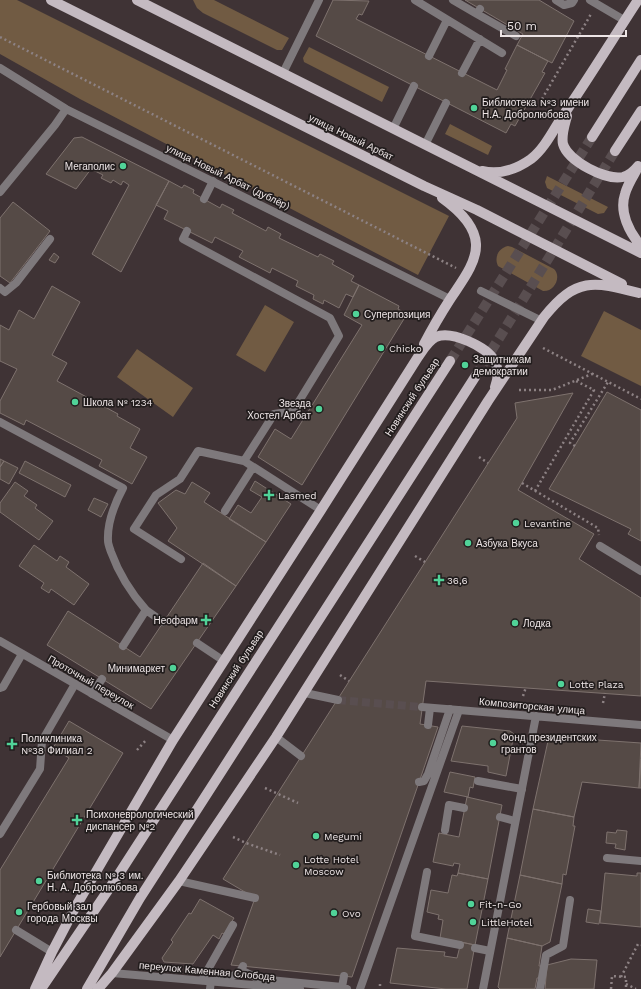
<svg xmlns="http://www.w3.org/2000/svg" width="641" height="989" font-family="'Work Sans',sans-serif">
<style>
.green{fill:#715b43}
.building{fill:#554a46;stroke:#7e726e}
.lines{fill:none;stroke-linecap:round;stroke-linejoin:round}
.minor-tunnel{stroke:#594e50;stroke-width:8;stroke-dasharray:8 4;stroke-linecap:butt}
.primary-tunnel{stroke:#594e50;stroke-width:10;stroke-dasharray:10 5;stroke-linecap:butt}
.path{stroke:#8d8284;stroke-width:2.5;stroke-dasharray:2 3;stroke-linecap:butt}
.service{stroke:#7e797c;stroke-width:8}
.minor{stroke:#7e797c;stroke-width:8}
.tertiary{stroke:#7e797c;stroke-width:8}
.primary{stroke:#c4bac1;stroke-width:10}
.poi-dot{fill:#50d398;stroke:#221d1d;stroke-width:1.5}
.labels{text-anchor:middle;dominant-baseline:central;stroke-width:3.5;stroke-linejoin:round;paint-order:stroke}
.poi-label{font-size:10px;fill:#ede5e6;stroke:#221d1d;text-anchor:start}
.street-label{font-size:10px;fill:#ede5e6;stroke:#221d1d}
</style>
<rect width="100%" height="100%" fill="#3f3335"/>
<path class="green" d="M0,0H17L449,216L418,275L80,99L0,54Z
M193,0H214L289,38L282,50H277L203,13L197,8Z
M309,47L389,87L382,102L304,62L303,58Z
M450,124L492,146L488,155L445,134Z
M547,176L608,207L604,213L598,214L547,188L545,182Z
M508,246L512,247L554,269C562,277 554,292 543,291L498,266C494,258 498,248 508,246Z
M265,305L294,322L265,372L236,355Z
M604,311L641,330V386L581,356Z
M137,349L193,388L173,417L117,377Z"/>
<path class="building" d="M333,0L369,1L362,15L359,14L356,19L497,90L507,70L505,69L517,45L548,61L542,72L545,73L515,126L511,124L506,133L316,36Z
M465,0H539L574,21L552,63L517,45L523,34Z
M82,137L169,181L121,272L92,254L129,185L123,181L121,185L113,180L111,183L101,178L103,175L91,169L76,189L46,174L74,138Z
M169,181L182,188L184,185L194,190L193,193L220,208L222,204L234,210L232,213L266,231L268,227L281,234L279,238L318,257L320,254L334,261L332,264L354,276L351,281L359,285L353,297L346,294L339,308L324,300L323,304L313,299L314,295L296,286L298,281L272,268L270,273L239,257L243,251L215,237L212,243L164,219L168,211L156,205Z
M13,202L50,231L10,283L0,276V218Z
M54,253L59,257L55,263L49,260Z
M359,285L399,306L398,309L407,314L302,485L258,457L275,429L291,439L362,325L344,315Z
M52,286L80,302L52,355L67,363L57,381L118,414L117,416L140,429L130,448L147,457L132,484L99,466L102,460L26,420L24,425L0,413V401L17,369L0,361V325L9,330L19,310L34,319Z
M607,392L641,410V541L628,534L631,529L549,489Z
M573,393L518,490L594,534L579,559L641,598V696L426,681L420,724L438,727L352,977L231,965L255,898L223,879L517,418L515,403Z
M0,459L4,461L0,467Z
M4,461L18,468L9,484L0,479V467Z
M25,461L71,485L65,497L19,473Z
M255,481L291,504L266,542L229,519L238,505L251,513L262,497L250,490Z
M15,482L28,491L24,496L37,505L35,508L53,521L39,540L0,512V503Z
M192,482L210,493L204,502L266,542L236,586L168,541L177,528L158,503L176,490L185,494Z
M94,498L108,504L101,517L88,510Z
M34,545L57,561L60,556L69,562L66,567L89,584L74,605L51,589L49,593L41,588L44,583L19,566Z
M203,563L236,586L151,709L47,645L68,611L140,657Z
M69,721L123,753L0,957V870L69,758L53,748Z
M462,726L510,731L514,734L506,776L488,772V766L451,761Z
M554,737L641,743L639,788L582,782L574,817L533,809L548,741L549,738Z
M641,759V788H639Z
M450,772L475,777L473,788L470,787L468,797L444,792Z
M467,797L502,805L488,879L458,873L460,864L454,863L453,866L433,862L439,833L459,837Z
M533,809L574,817L573,826H575L566,875L563,874L562,884L520,875Z
M617,830L627,831L625,850L615,848L616,844L606,843L607,832L616,833Z
M458,873L488,879L475,945L440,938L443,920L438,919L439,915L427,912L431,890L448,893L452,875L457,876Z
M605,873L637,876V873H641V927L600,923Z
M520,875L562,884L550,942L542,946L507,938Z
M200,899L234,918L224,934L222,933L219,939L213,935L193,964L164,962L162,958L173,942L171,940L189,913L191,914Z
M588,909L601,911L599,924L586,922Z
M507,938L542,946L539,966H541L539,978H537L535,989H500L498,987Z
M461,942L475,945L467,989H446L390,983L397,948L445,952L444,956L457,958Z
M571,959L597,960L594,989H545L547,965Z"/>
<g class="lines">
<path class="minor-tunnel" d="M338,700L422,707"/>
<path class="primary-tunnel" d="M450,361L592,137
M475,377L615,151"/>
<path class="path" d="M0,37L456,268
M542,99L591,14
M543,348L641,399
M519,390H552L592,374
M575,446L570,443L608,382
M479,457L488,463
M522,483L598,528L599,535
M535,491L594,390L576,381
M415,556L425,562
M340,675L349,681
M523,696L526,687
M603,703L605,693
M137,750L147,739
M265,788L298,803
M233,837L246,843L280,855
M621,977L638,944L641,945
M626,984L636,989
M380,986V984
M611,989L612,976L626,977V989"/>
<path class="service" d="M415,0L502,53
M453,0L477,14L480,9
M556,0L564,5L572,3L574,0
M590,0L624,20
M477,14L516,36
M429,56L447,20
M283,73L319,0
M462,73L480,39
M393,129L414,86
M425,145L446,103
M204,199L213,181
M187,231L183,239L330,318L339,336L293,411L274,414L244,461
M0,288L5,292L16,283L50,239
M481,291L542,321
M0,422L123,488C115,503 107,523 108,541C108,544 110,549 111,552C119,574 131,593 146,610L123,646
M225,511L253,467
M600,546L641,571
M181,559L134,529L156,495L180,479L198,451L244,461L321,510
M146,610L163,622
M197,643L224,661
M0,688L3,687L22,654
M92,694L102,679
M428,725L430,708
M276,737L301,756
M478,781L522,789
M419,782L424,781L428,774L450,709
M500,817L515,821
M445,830L449,805L464,808
M0,834L40,769L42,741L75,684
M607,858L641,861
M427,872L415,936L460,945
M179,881L255,898
M16,930L52,952
M475,948L490,951
M241,970L259,979L342,987L347,989
M202,980L233,925
M342,987L344,976
M210,989L211,981C221,979 239,978 243,966
M360,989L459,710
M540,989L546,955L563,946L570,900"/>
<path class="minor" d="M0,68L66,109L450,299
M0,192L55,125L66,109
M305,693L338,700
M422,707L641,725
M112,973L300,989
M483,989L536,716"/>
<path class="tertiary" d="M0,641L173,740"/>
<path class="primary" d="M51,0L424,186L477,210L622,284
M137,0L641,253
M567,116C565,124 561,135 563,144C568,161 606,181 623,177C630,175 634,171 638,166
M592,137L641,60
M615,151L641,111
M482,171C500,175 517,169 531,159C543,150 552,133 560,120C587,81 612,40 638,0
M636,171C632,178 627,186 625,194C619,212 629,232 641,246
M424,344C432,329 440,315 449,301C459,285 477,264 476,244C475,225 456,208 442,198
M35,989L52,952L76,906L173,740L321,510L418,357C423,350 429,340 436,337C451,330 487,347 494,360C499,369 499,377 495,387
M41,989L115,880L450,361
M87,989L140,898L475,377
M98,989L112,973L179,881L276,737L488,401L544,317C576,277 593,281 639,293"/>
</g>
<g class="poi-dot">
<circle cx="474" cy="108" r="4"/>
<circle cx="123" cy="166" r="4"/>
<circle cx="356" cy="314" r="4"/>
<circle cx="381" cy="348" r="4"/>
<circle cx="465" cy="365" r="4"/>
<circle cx="75" cy="402" r="4"/>
<circle cx="319" cy="409" r="4"/>
<path d="M267 489h4v4h4v4h-4v4h-4v-4h-4v-4h4z"/>
<circle cx="516" cy="523" r="4"/>
<circle cx="468" cy="543" r="4"/>
<path d="M437 574h4v4h4v4h-4v4h-4v-4h-4v-4h4z"/>
<path d="M204 614h4v4h4v4h-4v4h-4v-4h-4v-4h4z"/>
<circle cx="515" cy="623" r="4"/>
<circle cx="173" cy="668" r="4"/>
<circle cx="561" cy="684" r="4"/>
<circle cx="493" cy="743" r="4"/>
<path d="M10 738h4v4h4v4h-4v4h-4v-4h-4v-4h4z"/>
<path d="M75 814h4v4h4v4h-4v4h-4v-4h-4v-4h4z"/>
<circle cx="316" cy="836" r="4"/>
<circle cx="296" cy="865" r="4"/>
<circle cx="39" cy="881" r="4"/>
<circle cx="471" cy="904" r="4"/>
<circle cx="19" cy="912" r="4"/>
<circle cx="334" cy="913" r="4"/>
<circle cx="473" cy="922" r="4"/>
</g>
<g class="labels">
<g class="poi-label">
<text x="482" y="102">Библиотека №3 имени<tspan x="482" dy="12">Н.А. Добролюбова</tspan></text>
<text x="115" y="166" text-anchor="end">Мегаполис</text>
<text x="364" y="314">Суперпозиция</text>
<text x="389" y="348">Chicko</text>
<text x="473" y="359">Защитникам<tspan x="473" dy="12">демократии</tspan></text>
<text x="83" y="402">Школа № 1234</text>
<text x="311" y="403" text-anchor="end">Звезда<tspan x="311" dy="12">Хостел Арбат</tspan></text>
<text x="278" y="495">Lasmed</text>
<text x="524" y="523">Levantine</text>
<text x="476" y="543">Азбука Вкуса</text>
<text x="447" y="580">36,6</text>
<text x="198" y="620" text-anchor="end">Неофарм</text>
<text x="523" y="623">Лодка</text>
<text x="165" y="668" text-anchor="end">Минимаркет</text>
<text x="569" y="684">Lotte Plaza</text>
<text x="501" y="737">Фонд президентских<tspan x="501" dy="12">грантов</tspan></text>
<text x="21" y="738">Поликлиника<tspan x="21" dy="12">№38 Филиал 2</tspan></text>
<text x="86" y="814">Психоневрологический<tspan x="86" dy="12">диспансер №2</tspan></text>
<text x="324" y="836">Megumi</text>
<text x="304" y="859">Lotte Hotel<tspan x="304" dy="12">Moscow</tspan></text>
<text x="47" y="875">Библиотека № 3 им.<tspan x="47" dy="12">Н. А. Добролюбова</tspan></text>
<text x="479" y="904">Fit-n-Go</text>
<text x="27" y="906">Гербовый зал<tspan x="27" dy="12">города Москвы</tspan></text>
<text x="342" y="913">Ovo</text>
<text x="481" y="922">LittleHotel</text>
</g>
<g class="street-label">
<text transform="translate(351 137) rotate(26)">улица Новый Арбат</text>
<text transform="translate(228 177) rotate(26)">улица Новый Арбат (дублёр)</text>
<text transform="translate(412 397) rotate(-57)">Новинский бульвар</text>
<text transform="translate(236 669) rotate(-57)">Новинский бульвар</text>
<text transform="translate(91 682) rotate(30)">Проточный переулок</text>
<text transform="translate(532 706) rotate(5)">Композиторская улица</text>
<text transform="translate(207 971) rotate(5)">переулок Каменная Слобода</text>
</g>
</g>
<path d="M501 30v6h125v-6" fill="none" stroke="#ede5e6" stroke-width="2"/>
<text x="507" y="30" font-size="12" fill="#ede5e6" stroke="#221d1d" stroke-width="3" paint-order="stroke">50 m</text>
</svg>
